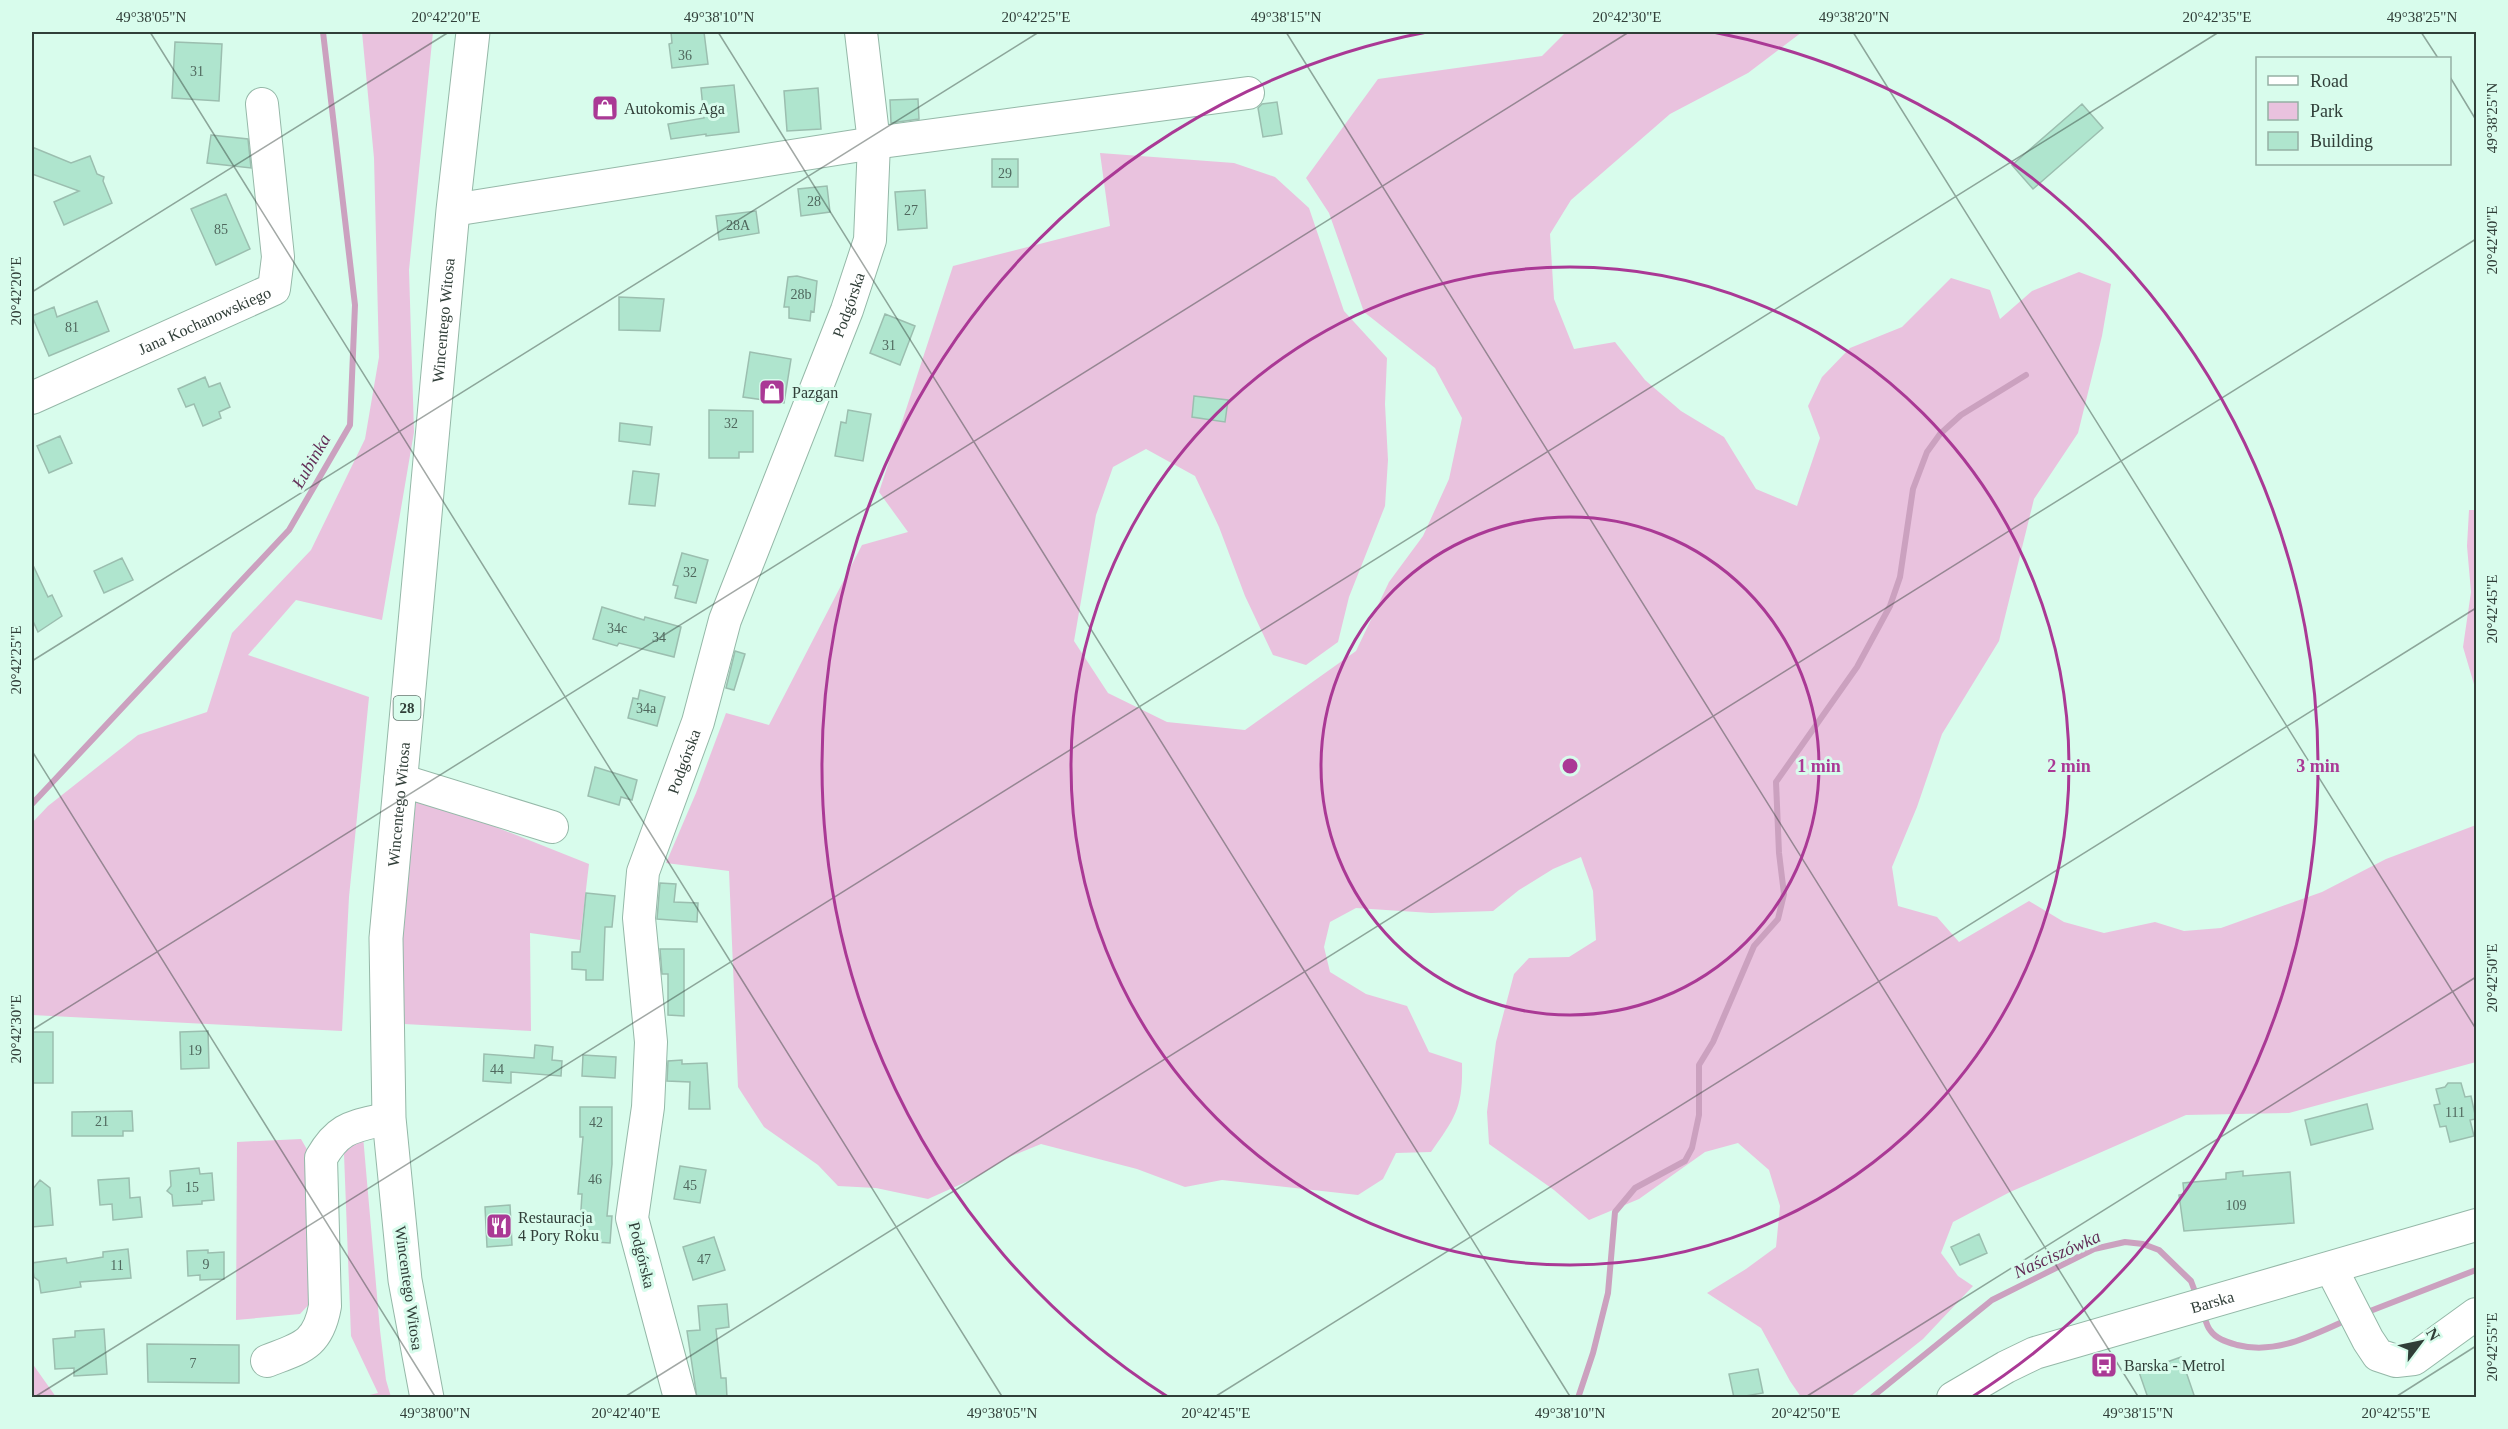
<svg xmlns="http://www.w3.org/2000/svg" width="2508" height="1429" font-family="'Times New Roman',serif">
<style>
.green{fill:#e9c2de}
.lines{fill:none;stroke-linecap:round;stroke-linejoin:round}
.stream{stroke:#cba1bf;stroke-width:6}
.building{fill:#afe5ce;stroke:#9bbeaf;stroke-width:1.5}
.minor-casing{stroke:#95b8a8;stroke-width:34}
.major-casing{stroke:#95b8a8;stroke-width:35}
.minor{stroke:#fff;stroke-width:32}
.major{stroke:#fff;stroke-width:33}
.ticks{fill:none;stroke:#303e38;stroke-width:1.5;stroke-opacity:0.45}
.ring{fill:none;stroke:#aa3995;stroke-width:3}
.labels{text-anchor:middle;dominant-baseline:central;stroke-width:6;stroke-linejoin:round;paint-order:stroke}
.number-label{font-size:14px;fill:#50685e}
.shield{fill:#d8fcec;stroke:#62776e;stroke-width:1.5}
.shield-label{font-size:15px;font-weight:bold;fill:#303e38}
.poi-label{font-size:16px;fill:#303e38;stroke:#d8fcec;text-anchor:start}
.street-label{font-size:16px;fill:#303e38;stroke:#d8fcec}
.water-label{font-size:18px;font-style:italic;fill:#632f58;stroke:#d8fcec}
.centre{fill:#aa3995;stroke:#d8fcec;stroke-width:3}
.ring-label{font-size:18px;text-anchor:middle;font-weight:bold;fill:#aa3995;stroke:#d8fcec;stroke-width:6;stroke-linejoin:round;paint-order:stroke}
.neatline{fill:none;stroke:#303e38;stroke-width:2}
.ticks-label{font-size:15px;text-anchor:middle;fill:#303e38}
</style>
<rect width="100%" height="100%" fill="#d8fcec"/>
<path class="green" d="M362,32H433L409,270L414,432L382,620L296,600L248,655L369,697L349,897L342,1031L32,1015V823L48,806L138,735L207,712L232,633L311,550L365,439L379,357L374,158Z
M1566,32H1802L1748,73L1670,114L1571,200L1550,234L1554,299L1574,349L1615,342L1645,380L1681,411L1724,437L1756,489L1797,506L1820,438L1808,406L1822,377L1850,348L1902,327L1951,278L1990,290L2000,319L2032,291L2079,272L2111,284L2102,336L2078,433L2034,499L1999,641L1942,734L1917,807L1892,867L1898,906L1937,917L1959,942L2029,901L2064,922L2104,933L2155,922L2184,931L2221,928L2322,892L2386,859L2476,825V1062L2289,1113L2186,1115L2010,1192L1953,1222L1941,1253L1958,1276L1973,1286L1923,1339L1850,1397H1801L1790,1381L1761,1328L1707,1293L1746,1269L1776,1247L1780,1206L1769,1170L1738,1143L1705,1152L1639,1199L1589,1220L1554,1190L1489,1144L1487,1112L1496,1042L1514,974L1529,958L1569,957L1596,940L1593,891L1581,857L1553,869L1519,890L1493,911L1431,913L1356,908L1330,922L1324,947L1330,972L1366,994L1407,1006L1429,1052L1462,1063C1463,1107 1456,1117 1431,1152L1396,1153L1383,1179L1358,1195L1222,1180L1185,1187L1137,1169L1041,1144L1009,1157L977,1177L928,1199L876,1188L838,1186L818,1165L764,1127L738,1087L729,871L666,863L696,793L726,713L769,725L862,545L908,532L879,492L953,266L1110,226L1100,153L1234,163L1275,177L1309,208L1344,311L1387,358L1385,404L1388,460L1385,506L1349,597L1338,642L1306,665L1273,655L1245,596L1219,527L1195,476L1146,449L1113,467L1096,515L1074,641L1108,693L1167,722L1245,730L1356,651L1389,582L1423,536L1449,479L1462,418L1435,368L1364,312L1329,213L1306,178L1378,79L1542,56Z
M2469,510H2476V691L2463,647L2471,592L2467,546Z
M416,802L468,816L589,864L580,940L530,933L531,1031L404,1024L400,928Z
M349,1136H363L380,1330L386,1380L391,1397H361L378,1393L351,1336L344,1154Z
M301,1139L309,1153L313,1300L300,1314L236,1320L237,1142Z
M32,1363L56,1397H32Z"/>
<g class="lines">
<path class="stream" d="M32,804L289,530L350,425L355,305L323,32
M2203,1312C2205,1317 2206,1325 2210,1330C2216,1339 2227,1342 2237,1345C2277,1355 2312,1335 2347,1320
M2365,1313L2476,1270
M1578,1398L1593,1353L1608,1293L1615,1212L1635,1188L1685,1161L1692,1148L1699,1115V1065L1713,1042L1754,946L1778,919L1784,894L1779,853L1776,782L1857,667L1890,606L1900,577L1913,489L1927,452L1940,434L1961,415L2026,375
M1871,1398L1992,1300L2094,1249L2125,1242L2143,1244L2159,1250L2191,1281L2197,1297"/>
</g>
<path class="building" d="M671,32H704L708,64L672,68L669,44L672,43Z
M175,42L222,44L219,101L172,98Z
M734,85L739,132L706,136V134L671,139L668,124L704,118L701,88Z
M818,88L821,129L787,131L784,91Z
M918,99L919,119L891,123L890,100Z
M1277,102L1282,134L1263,137L1258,108L1262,104Z
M2082,104L2103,128L2033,189L2012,165Z
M211,135L248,139L251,168L207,163Z
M32,147L71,163L90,156L97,174L104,177L103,181L112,203L64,225L54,202L79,191L32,174Z
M992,159H1018V187H992Z
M827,186L830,212L801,216L798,189Z
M925,190L927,228L898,230L895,192Z
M226,194L250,249L216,265L191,209Z
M756,211L759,233L719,240L716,216Z
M797,276L817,281L814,312L811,311L810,321L789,318V307H784L788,277Z
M619,297L664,299L660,331L619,330Z
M97,301L109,331L49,356L32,316L54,307L57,317Z
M885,314L915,326L900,365L870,353Z
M750,352L791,359L784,403L743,397Z
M205,377L209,387L220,383L230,407L219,412L221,418L203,426L194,404L186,407L178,389Z
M1194,396L1228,400L1225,422L1192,417Z
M709,410L753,411V452H739V458H709Z
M848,410L871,414L863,461L835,456L841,422L846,423Z
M620,423L652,427L650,445L619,441Z
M60,436L72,463L49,473L37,446Z
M633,471L659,474L655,506L629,504Z
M682,553L708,560L696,603L675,598L678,586L673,585Z
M122,558L133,580L104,593L94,571Z
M32,563L48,597L52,595L62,616L38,632L32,619Z
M602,607L644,620L645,617L681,627L674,657L619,643L617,646L593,639Z
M735,651L745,654L734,690L726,688Z
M640,690L665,697L657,726L628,718L633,698L638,699Z
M595,767L637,780L632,800L621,797L619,805L588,796Z
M660,883L676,884L674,902L698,903L697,922L657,919Z
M586,893L615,896L612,927H605L603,980H586V970L572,969V952H580Z
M660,949H684V1016L668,1015V974H662Z
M208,1031L209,1068L181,1069L180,1032Z
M32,1032H53V1083H32Z
M535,1045L553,1047L552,1060L562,1061L561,1076L511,1072V1083L483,1081L484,1054L534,1058Z
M583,1055L616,1057L615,1078L582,1076Z
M682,1060V1064L707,1063L710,1109H689L690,1082L667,1081L668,1061Z
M2448,1083H2461L2465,1097L2471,1096L2476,1119L2470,1120L2474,1136L2450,1142L2446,1126L2440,1127L2434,1105L2440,1104L2436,1089L2445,1087Z
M2367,1104L2373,1129L2311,1145L2305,1120Z
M580,1107H612V1164L607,1216H612L610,1243L579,1241L582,1194H578L583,1137H580Z
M132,1111L133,1131H123V1136H72V1112Z
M680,1166L706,1170L700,1203L674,1199Z
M199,1168L200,1174L212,1173L214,1200L202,1201V1204L173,1206L172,1195L167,1191L171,1186L170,1171Z
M2243,1171V1176L2290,1172L2294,1223L2184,1231L2179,1195L2184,1194L2183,1183L2226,1179V1173Z
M129,1178L130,1198L140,1197L142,1217L113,1220L112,1204L100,1205L98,1180Z
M40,1180L50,1188L53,1225L32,1227V1190Z
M510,1205L512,1245L487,1247L485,1207Z
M1979,1234L1987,1253L1960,1265L1951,1247Z
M714,1237L725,1270L693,1280L683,1247Z
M128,1249L131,1278L80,1282L81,1287L41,1293L39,1281L34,1277L32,1263L66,1258L67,1263L103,1257V1252Z
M208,1250V1253L224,1252V1279L200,1280V1275L188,1276L187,1251Z
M727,1304L729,1327L716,1329L721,1378H726L727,1398H697L687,1331L700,1330L698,1306Z
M104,1329L107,1374L74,1376V1368L55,1369L53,1339L75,1337V1331Z
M147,1344L239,1345V1383L148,1382Z
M2181,1357L2195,1398H2148L2139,1372Z
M1758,1369L1763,1393L1734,1398L1729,1374Z"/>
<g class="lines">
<defs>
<g id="minor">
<path d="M453,210L874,143L1248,93"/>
<path id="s1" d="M32,398L274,289L278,257L262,104"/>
<path d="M400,780L552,827"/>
<path d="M2331,1268L2368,1340L2378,1355L2396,1361L2414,1359L2476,1314"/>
<path d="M267,1361C300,1348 318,1346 325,1306L321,1158C340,1125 354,1127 389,1118"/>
<path id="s2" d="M680,1398L632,1218L648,1107L651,1042L639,918L643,872L698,722L725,620L847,310L870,240L874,143L861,32"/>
<path id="s3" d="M1953,1398L2006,1367L2035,1353L2476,1225"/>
</g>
<g id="major">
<path id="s4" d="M427,1398L405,1280L389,1118L386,938L453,210L473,32"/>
</g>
</defs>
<use href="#minor" class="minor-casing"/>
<use href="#major" class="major-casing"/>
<use href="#minor" class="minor"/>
<use href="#major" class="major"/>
</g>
<path class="ticks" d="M150,32L1003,1398M718,32L1571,1398M1286,32L2139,1398M1853,32L2476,1029M2421,32L2438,58M2450,77L2476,120M32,292L449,32M32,661L1039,32M32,751L436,1398M32,1030L1629,32M33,1398L2219,32M623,1398L2476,239M1213,1398L2476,608M1804,1398L2476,977M2394,1398L2476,1346"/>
<g class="ring">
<circle cx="1570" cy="766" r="249"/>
<circle cx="1570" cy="766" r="499"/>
<path d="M1168 1397A748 748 0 0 1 1427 32M1713 32A748 748 0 0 1 1972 1397"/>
</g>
<defs>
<symbol id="shop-square" viewBox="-11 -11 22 22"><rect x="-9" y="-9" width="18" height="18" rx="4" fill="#aa3995" stroke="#d8fcec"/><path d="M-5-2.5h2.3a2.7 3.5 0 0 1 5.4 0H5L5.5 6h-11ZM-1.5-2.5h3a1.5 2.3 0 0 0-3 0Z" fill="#fff"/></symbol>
<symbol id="restaurant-square" viewBox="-11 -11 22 22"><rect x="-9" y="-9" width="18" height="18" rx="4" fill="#aa3995" stroke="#d8fcec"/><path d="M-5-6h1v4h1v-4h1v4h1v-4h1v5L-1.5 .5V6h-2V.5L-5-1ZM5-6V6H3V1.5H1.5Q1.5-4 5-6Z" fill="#fff"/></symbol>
<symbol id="bus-square" viewBox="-11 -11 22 22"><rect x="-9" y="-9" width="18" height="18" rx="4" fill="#aa3995" stroke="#d8fcec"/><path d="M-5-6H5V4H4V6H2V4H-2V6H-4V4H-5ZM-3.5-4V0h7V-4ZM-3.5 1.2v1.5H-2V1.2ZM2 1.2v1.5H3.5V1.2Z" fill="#fff"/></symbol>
</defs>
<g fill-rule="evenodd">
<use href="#shop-square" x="590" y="93" width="30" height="30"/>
<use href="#shop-square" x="757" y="377" width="30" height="30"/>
<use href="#restaurant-square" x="484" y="1211" width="30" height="30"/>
<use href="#bus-square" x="2089" y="1350" width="30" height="30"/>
</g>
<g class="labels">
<g class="number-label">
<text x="685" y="55">36</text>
<text x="197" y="71">31</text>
<text x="1005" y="173">29</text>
<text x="814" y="201">28</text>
<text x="911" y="210">27</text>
<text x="738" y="225">28A</text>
<text x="221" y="229">85</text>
<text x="801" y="294">28b</text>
<text x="72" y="327">81</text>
<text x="889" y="345">31</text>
<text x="731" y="423">32</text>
<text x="690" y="572">32</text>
<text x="617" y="628">34c</text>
<text x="659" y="637">34</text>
<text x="646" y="708">34a</text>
<text x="195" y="1050">19</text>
<text x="497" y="1069">44</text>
<text x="2455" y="1112">111</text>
<text x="102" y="1121">21</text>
<text x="596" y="1122">42</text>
<text x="595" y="1179">46</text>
<text x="690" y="1185">45</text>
<text x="192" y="1187">15</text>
<text x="2236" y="1205">109</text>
<text x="704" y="1259">47</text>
<text x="206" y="1264">9</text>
<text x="117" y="1265">11</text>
<text x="193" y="1363">7</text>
</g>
<rect class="shield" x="393.5" y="696" width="27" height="24" rx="4.5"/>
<g class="shield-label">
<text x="407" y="708">28</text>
</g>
<g class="poi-label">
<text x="624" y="108">Autokomis Aga</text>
<text x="792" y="392">Pazgan</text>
<text x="518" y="1217">Restauracja<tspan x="518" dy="18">4 Pory Roku</tspan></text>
<text x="2124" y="1365">Barska - Metrol</text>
</g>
<g class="street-label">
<text stroke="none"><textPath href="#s2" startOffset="1138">Podgórska</textPath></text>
<text stroke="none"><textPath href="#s1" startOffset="189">Jana Kochanowskiego</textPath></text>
<text stroke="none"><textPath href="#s4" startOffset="1083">Wincentego Witosa</textPath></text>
<text stroke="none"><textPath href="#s2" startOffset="652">Podgórska</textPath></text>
<text stroke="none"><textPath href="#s4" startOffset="597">Wincentego Witosa</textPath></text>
<text transform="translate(642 1255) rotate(76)">Podgórska</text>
<text transform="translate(409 1288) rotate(82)">Wincentego Witosa</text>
<text stroke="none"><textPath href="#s3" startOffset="278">Barska</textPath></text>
</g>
<g class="water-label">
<text transform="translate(311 461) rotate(-60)">Łubinka</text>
<text transform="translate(2057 1254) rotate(-24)">Naściszówka</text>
</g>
</g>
<circle cx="1570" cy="766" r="9" class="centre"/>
<g class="ring-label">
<text x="1819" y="772">1 min</text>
<text x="2069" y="772">2 min</text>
<text x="2318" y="772">3 min</text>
</g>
<rect width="2508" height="1429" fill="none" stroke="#d8fcec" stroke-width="66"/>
<rect x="2256" y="57" width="195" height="108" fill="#d8fcec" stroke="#95b0a4" stroke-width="1.5"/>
<rect x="2268" y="76" width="30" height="9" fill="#ffffff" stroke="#95b0a4" stroke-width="1.5"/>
<text x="2310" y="87" font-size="18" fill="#303e38">Road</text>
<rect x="2268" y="102" width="30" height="18" fill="#e9c2de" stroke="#95b0a4" stroke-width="1.5"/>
<text x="2310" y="117" font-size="18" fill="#303e38">Park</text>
<rect x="2268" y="132" width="30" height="18" fill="#afe5ce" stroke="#95b0a4" stroke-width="1.5"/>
<text x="2310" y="147" font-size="18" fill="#303e38">Building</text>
<g transform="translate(2421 1342) rotate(58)" stroke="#d8fcec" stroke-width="4.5" paint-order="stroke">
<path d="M0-4.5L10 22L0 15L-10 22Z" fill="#303e38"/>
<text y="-9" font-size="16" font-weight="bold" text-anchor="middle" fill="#303e38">N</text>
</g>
<rect x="33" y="33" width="2442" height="1363" class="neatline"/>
<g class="ticks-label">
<text x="151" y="22">49°38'05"N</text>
<text x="446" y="22">20°42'20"E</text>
<text x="719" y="22">49°38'10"N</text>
<text x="1036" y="22">20°42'25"E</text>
<text x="1286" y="22">49°38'15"N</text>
<text x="1627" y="22">20°42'30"E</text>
<text x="1854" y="22">49°38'20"N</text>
<text x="2217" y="22">20°42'35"E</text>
<text x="2422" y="22">49°38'25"N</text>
<text transform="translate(2492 118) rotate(-90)" y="5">49°38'25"N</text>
<text transform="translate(2492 240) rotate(-90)" y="5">20°42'40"E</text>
<text transform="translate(16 291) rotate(-90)" y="5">20°42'20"E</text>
<text transform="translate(2492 609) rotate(-90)" y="5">20°42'45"E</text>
<text transform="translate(16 660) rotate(-90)" y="5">20°42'25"E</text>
<text transform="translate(2492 978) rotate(-90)" y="5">20°42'50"E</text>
<text transform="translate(16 1029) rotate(-90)" y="5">20°42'30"E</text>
<text transform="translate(2492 1347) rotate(-90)" y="5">20°42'55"E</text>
<text x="435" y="1418">49°38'00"N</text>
<text x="626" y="1418">20°42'40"E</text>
<text x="1002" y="1418">49°38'05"N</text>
<text x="1216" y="1418">20°42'45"E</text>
<text x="1570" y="1418">49°38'10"N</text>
<text x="1806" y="1418">20°42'50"E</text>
<text x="2138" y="1418">49°38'15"N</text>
<text x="2396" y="1418">20°42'55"E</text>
</g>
</svg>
